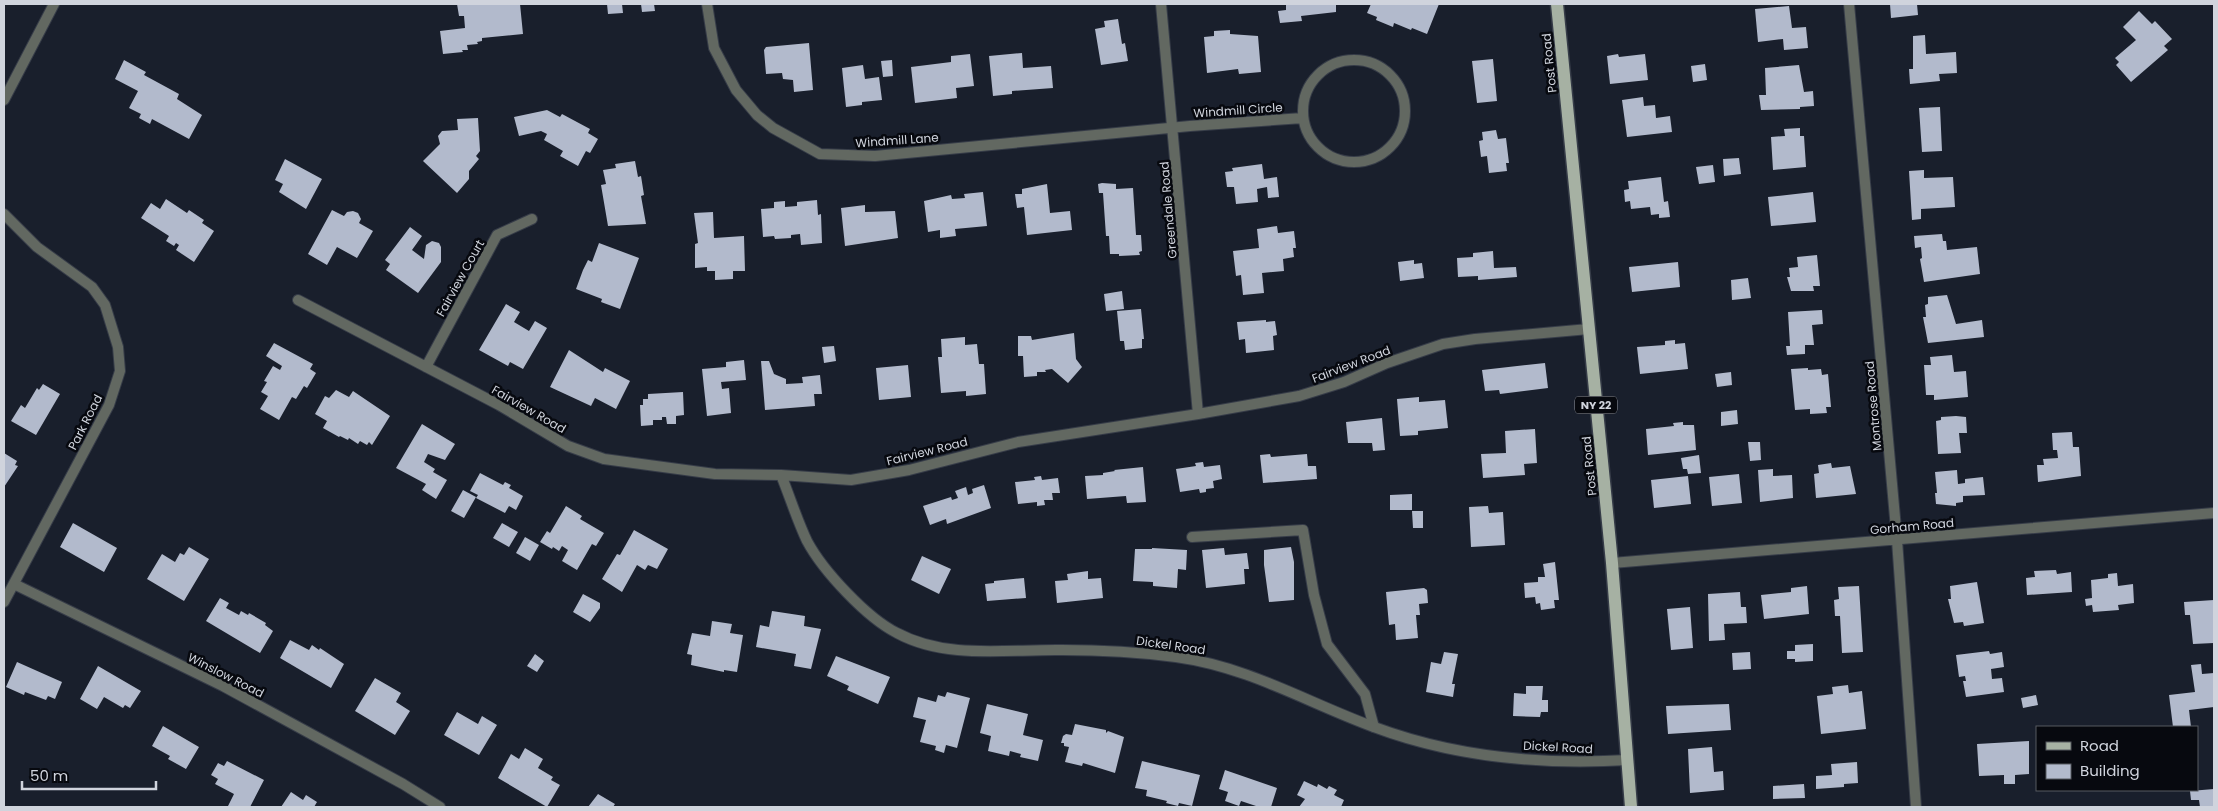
<svg xmlns="http://www.w3.org/2000/svg" width="2218" height="811" font-family="Poppins,sans-serif">
<style>
.building{fill:#b2bacc}
.lines{fill:none;stroke-linecap:round;stroke-linejoin:round}
.service-casing{stroke:#363c48;stroke-width:12}
.minor-casing{stroke:#363c48;stroke-width:12}
.primary-casing{stroke:#363c48;stroke-width:15}
.service{stroke:#626861;stroke-width:10}
.minor{stroke:#626861;stroke-width:10}
.primary{stroke:#a6b1a3;stroke-width:12}
.labels{text-anchor:middle;dominant-baseline:central;stroke-width:5;stroke-linejoin:round;paint-order:stroke}
.shield{fill:#07090f;stroke:#94979f;stroke-width:1}
.shield-label{font-size:11px;font-weight:bold;fill:#d0d4dd}
.street-label{font-size:12px;fill:#d0d4dd;stroke:#07090f}
</style>
<rect width="100%" height="100%" fill="#191f2c"/>
<path class="building" d="M457,4H520L523,34L482,38V41L477,42L478,44L467,45L468,50H462L463,52L443,54L440,31L465,28L464,16H459Z
M607,4H622L623,13L608,14Z
M641,4H654L655,11L642,12Z
M1286,4H1336V12L1301,16L1302,21L1280,23L1278,11L1286,10Z
M1371,4H1439L1427,34L1412,28L1411,30L1394,23L1393,27L1376,20L1377,17L1367,13Z
M1890,4H1917L1918,15L1891,18Z
M1789,6L1792,28L1806,27L1808,48L1784,50L1783,39L1758,42L1755,9Z
M2139,11L2152,24L2155,21L2172,39L2164,46L2168,50L2131,82L2116,65L2119,62L2115,58L2136,40L2123,27Z
M1118,19L1122,44L1125,43L1128,61L1101,65L1095,29L1105,27L1104,21Z
M1230,30V34L1258,36L1261,72L1239,74L1238,69L1207,73L1204,37L1214,36V31Z
M1925,35L1926,54L1956,52L1957,73L1939,74L1940,81L1910,84L1909,69H1913V36Z
M809,43L813,90L794,92L793,80L783,79L782,73L766,74L764,50L766,47Z
M1022,53L1023,68L1051,66L1053,88L1012,91V94L993,96L989,56Z
M970,54L974,86L956,88L957,98L915,103L911,67L951,62V56Z
M1618,54L1619,57L1645,54L1648,80L1610,84L1607,56Z
M1493,59L1497,101L1477,103L1472,61Z
M124,60L146,72L144,75L179,94L177,99L202,115L189,139L152,119L150,124L139,118L141,114L129,108L138,91L115,79Z
M892,60L893,76L883,77L881,61Z
M1705,64L1707,80L1693,82L1691,66Z
M863,65L865,79L879,77L882,100L862,102V105L846,107L842,68Z
M1799,65L1804,92L1813,91L1814,106L1800,107V109L1761,110L1759,95H1766L1765,68Z
M1643,97L1644,106L1655,105L1656,118L1670,116L1672,132L1627,137L1622,100Z
M1940,107L1942,151L1922,152L1919,108Z
M547,110L560,117L562,114L590,129L588,133L598,139L590,153L586,151L578,166L560,156L563,151L544,140L547,134L541,131L519,136L514,117Z
M478,118L480,151L476,156L479,159L469,171V179L457,193L423,161L440,144L438,136L442,131L458,130L457,119Z
M1800,128V136H1804L1806,167L1773,170L1771,137L1785,136L1784,129Z
M1496,130L1498,139L1506,138L1509,163H1506L1507,171L1489,173L1487,156L1481,157L1479,141L1483,140L1482,132Z
M1739,158L1741,174L1724,176L1723,159Z
M285,159L322,179L306,209L279,192L283,184L275,180Z
M635,161L638,177L641,176L644,195L641,196L646,224L608,226L601,185L606,184L603,170L616,168L615,164Z
M1262,164L1264,179L1277,177L1279,197L1268,198L1267,187L1257,189L1258,202L1236,204L1234,187H1227L1225,172L1233,171L1232,168Z
M1713,165L1715,182L1699,184L1696,167Z
M1924,170V178L1953,177L1955,207L1921,209V219L1912,220L1909,171Z
M1661,177L1664,202L1668,201L1670,217L1659,218V214L1651,215L1650,207L1631,209L1630,201L1625,202L1624,190L1629,189L1628,181Z
M1102,183L1116,184V189L1133,188L1136,235H1141L1142,251L1139,252L1140,255L1119,256V254H1110L1109,236H1106L1103,193H1099L1098,184Z
M1047,184L1050,213L1070,211L1072,230L1027,235L1024,207L1017,208L1015,194H1022V189Z
M983,192L987,226L955,229L956,236L940,238V230L928,232L924,201L951,195L952,199L965,198L964,194Z
M1813,192L1816,222L1771,226L1768,197Z
M166,199L187,213L189,210L204,220L202,223L214,231L194,262L176,250L179,245L176,243L174,246L166,241L169,236L141,218L151,203L160,209Z
M817,200L818,215L821,214L822,243L801,245L800,234L791,235V238L775,239L774,236L763,237L761,209L774,208V202L785,201V207L797,206V202Z
M865,205V212L895,211L898,238L845,246L841,208Z
M332,210L344,216L347,212L353,211L358,213L361,219L359,223L373,231L357,258L337,247L327,265L308,254Z
M713,212L714,238L744,236L745,271H733V279L715,280V271H707V267L695,268V244L698,243L694,213Z
M1277,226L1278,233L1294,231L1296,248H1293L1294,257L1283,259L1284,271L1262,273L1264,293L1243,295L1241,275L1236,276L1233,251L1259,248L1257,229Z
M410,227L422,236L412,250L424,259L426,245L432,241L439,243L441,247V262L418,293L386,270L390,264L385,260Z
M1942,234L1943,241H1946L1947,250L1977,247L1980,274L1924,282L1920,259L1922,258L1921,247L1915,248L1914,236Z
M599,243L639,258L620,309L601,302L602,299L576,289L583,270L588,260L592,262Z
M1493,251L1494,268L1516,267L1517,277L1478,280V276L1458,277L1457,258L1473,257V253Z
M1817,255L1820,286H1813L1814,291H1791L1787,277H1790L1789,268L1798,267L1797,257Z
M1414,260V264L1422,263L1424,278L1400,281L1398,262Z
M1678,262L1680,287L1632,292L1629,267Z
M1748,278L1751,298L1732,300L1731,280Z
M1122,291L1124,309L1106,311L1104,294Z
M1947,295L1956,324L1982,320L1984,337L1928,343L1923,317H1926L1925,305L1928,304V297Z
M506,304L520,312L514,322L529,331L535,321L547,328L523,369L510,362L508,366L479,350Z
M1141,309L1144,339H1142V348L1125,350L1124,341H1120L1117,311Z
M1822,310L1823,324L1812,325L1814,345H1805V354L1787,355L1786,346H1790L1788,312Z
M1266,320V322L1275,321L1277,335L1273,336L1274,350L1246,353L1245,339L1239,340L1237,322Z
M1074,333L1076,359L1082,367L1068,383L1052,369L1045,370L1046,372H1037V376L1024,377L1023,356H1018V336H1031L1032,340Z
M965,337V345L977,344L979,364H984L986,394L966,396V391L941,393L938,357H942L941,339Z
M1675,340V344L1685,343L1688,369L1640,374L1637,347L1665,345V341Z
M274,343L313,364L310,369L316,373L307,388L304,386L296,399L292,397L279,420L260,409L268,396L261,392L267,382L264,381L273,366L280,370L282,366L266,356Z
M834,346L836,361L824,363L822,347Z
M569,350L603,372L605,368L630,381L616,409L595,398L591,406L550,387Z
M1952,355L1954,372L1966,371L1968,397L1934,400V395H1926L1924,365H1931L1930,357Z
M744,360L746,380L721,382L722,389L729,388L731,413L707,416L702,369L726,367V362Z
M761,361H769L774,374L786,379V384L803,383L802,377L820,375L822,394H814L815,406L765,410Z
M1545,363L1548,388L1500,394L1499,390L1485,391L1482,370Z
M908,365L911,397L879,400L876,368Z
M1808,368V370L1821,369L1822,375L1828,374L1831,407H1826L1827,413L1810,414V409L1795,410L1791,369Z
M1731,372L1732,385L1717,387L1715,374Z
M43,384L60,394L36,435L11,421L21,405L25,408L37,388L39,390Z
M336,390L349,397L353,391L390,416L372,445L369,442L367,445L360,441L358,444L349,438L348,440L340,436L339,437L323,428L327,421L315,414L325,396L329,398Z
M683,392L684,415L676,416V424H667L666,417H662V420H653V425L641,426L640,405H643V399H648V394Z
M1419,397V402L1445,400L1448,428L1418,431V435L1400,436L1397,399Z
M1737,410L1738,424L1721,426V412Z
M1956,416L1966,417L1967,433H1959L1961,453L1938,454L1936,421L1941,420V417Z
M1382,418L1385,450L1373,451L1372,443H1348L1346,422Z
M1683,422V425H1694L1696,450L1648,455L1646,429L1674,426L1673,423Z
M422,424L455,444L445,460L428,454L424,462L435,469L433,472L447,480L436,499L422,490L426,484L396,468Z
M1535,429L1537,463L1524,464L1525,475L1483,478L1481,454L1506,453L1505,431Z
M2072,432L2073,447H2079L2081,476L2038,482L2037,465H2044L2043,459L2058,458L2057,450H2053L2052,433Z
M1748,442H1760L1761,460L1750,461Z
M4,453L17,461L15,465L18,466L4,487Z
M1270,454L1271,457L1307,454L1308,466H1316L1317,479L1263,483L1260,455Z
M1699,455L1701,473L1688,474L1687,469H1683L1681,458Z
M1203,462L1204,467L1220,465L1222,479L1213,481L1214,488L1206,489V492L1200,493L1199,489L1180,492L1176,469L1196,466L1195,463Z
M1831,463L1832,468L1850,466L1856,494L1816,498L1814,474L1819,473L1818,465Z
M1143,467L1146,502L1127,503L1126,496L1087,499L1085,476L1103,475V473L1115,471L1114,470Z
M1773,469V476L1792,475L1793,498L1760,502L1758,470Z
M1957,470L1958,484L1965,483V479L1983,477L1985,495L1963,496V502L1956,503V506L1936,504L1935,493H1937L1935,472Z
M480,473L503,485L505,482L511,485L509,488L523,496L516,510L509,506L505,513L476,498L478,495L470,491Z
M1739,474L1742,503L1712,506L1709,477Z
M1041,476L1042,480L1058,478L1060,493H1052L1053,500H1044L1045,505L1037,506V502L1018,504L1015,482L1035,480L1034,477Z
M1688,476L1691,504L1654,508L1651,480Z
M984,485L991,508L947,524L946,519L930,525L923,506L951,497L952,500L958,498L955,491L966,487L968,495L973,493L972,489Z
M463,490L476,497L464,518L451,511Z
M1412,494V510H1390V495Z
M566,506L582,516L580,519L604,533L596,546L592,544L577,570L562,561L568,550L562,546L559,551L553,547L552,549L540,542L547,531L550,533Z
M1488,506L1489,513L1503,512L1505,545L1471,547L1469,507Z
M1412,511H1423V528H1413Z
M73,523L117,548L104,572L60,547Z
M502,523L518,532L509,547L493,538Z
M634,530L668,549L657,569L648,565L645,570L637,565L622,592L602,579L617,554L620,555Z
M525,537L539,545L530,561L516,553Z
M189,547L209,559L184,601L147,579L162,554L175,562L180,553L184,555Z
M1291,547L1294,562V600L1269,602L1264,565V550Z
M1152,548L1187,550L1186,570L1178,569L1177,588L1153,586V582L1133,581L1135,549H1152Z
M1224,548L1225,555L1247,553L1249,569H1244L1245,584L1206,588L1202,550Z
M922,556L951,569L939,594L911,580Z
M1555,562L1559,600H1554L1555,608L1541,610L1540,603L1536,604L1535,597L1525,598L1524,583L1538,582V577H1545L1543,564Z
M2056,570L2057,574L2071,572L2072,592L2027,595L2026,578L2035,577L2034,571Z
M1088,571V579L1101,578L1103,598L1057,603L1055,581L1068,580L1067,574Z
M2117,573L2118,586L2133,584L2134,603L2118,605L2119,610L2093,612L2092,605L2086,606L2085,599L2092,598L2091,580L2108,578V574Z
M1024,578L1026,598L987,601L985,584L994,583V581Z
M1977,582L1984,623L1964,626L1963,622L1954,623L1948,599H1951L1950,586Z
M1807,586L1809,614L1764,619L1761,595L1791,592V588Z
M1859,586L1863,652L1842,653L1840,616H1835L1834,600L1839,599L1838,587Z
M1424,588L1427,590L1428,603L1419,604L1420,615H1416L1418,638L1396,640L1395,624L1389,625L1386,592Z
M1740,592L1741,607H1746L1747,623L1724,624L1725,640L1709,641L1708,594Z
M583,594L600,603V608L590,622L573,612Z
M220,598L229,603L226,608L239,615L241,611L248,615L249,613L266,623L265,625L273,631L260,653L206,621Z
M2214,600V643L2193,644L2190,615H2185L2184,602Z
M1690,607L1693,648L1671,650L1667,609Z
M772,611L805,616L804,626L821,629L811,669L794,666L796,654L756,647L760,625L769,627Z
M712,621L732,624L730,633L743,635L737,672L724,670V672L691,665L692,655L687,654L692,633L710,636Z
M290,640L309,650L312,645L319,650L320,648L344,664L331,688L280,658Z
M1813,644V661L1795,662V659H1787V651H1795V645Z
M1989,651L1990,654L2002,652L2004,667L1991,669L1992,679L2002,678L2004,692L1966,697L1963,681H1966L1965,676L1959,677L1956,655Z
M1444,652L1458,654L1452,684H1455L1453,697L1426,692L1431,662L1441,664Z
M1750,652L1751,669L1733,670L1732,653Z
M535,654L544,661L537,672L527,666Z
M836,656L890,677L878,704L847,690L849,686L827,676Z
M17,662L62,682L55,699L48,696L46,700L25,692L24,695L6,687Z
M2201,664L2202,674L2214,673V707L2189,710L2191,727H2173L2169,695L2195,692L2191,665Z
M98,666L141,691L130,708L125,705L123,708L104,697L97,709L80,699Z
M375,678L401,693L396,702L410,711L395,735L355,711Z
M1848,685L1849,693L1862,691L1866,729L1821,734L1817,696L1833,694L1832,687Z
M1526,686H1543L1542,700H1548V712H1541L1540,717L1513,716L1514,693L1526,694Z
M947,692L970,698L957,748L946,745L944,753L935,750L936,746L920,742L926,720L913,717L918,697L936,702L938,695L945,697Z
M2036,695L2038,705L2023,708L2021,698Z
M987,704L1028,714L1023,735L1043,740L1038,761L1020,757L1021,754L1010,751L1009,756L988,751L991,736L980,733Z
M1729,704L1731,730L1668,734L1666,706Z
M457,712L478,724L482,716L497,725L479,755L444,735Z
M1075,724L1106,730V733L1108,731L1124,737L1115,773L1083,763L1082,766L1065,762L1069,747L1064,746V743H1061L1063,736L1066,734L1072,735Z
M163,726L199,747L186,769L168,759L170,756L152,746Z
M2029,741V774L2015,775V784H2004V775L1979,776L1977,744Z
M1712,747L1714,772L1723,771L1724,790L1690,793L1688,749Z
M525,748L543,759L538,768L553,777L551,780L560,785L547,807L498,778L511,754L519,759Z
M227,761L264,780L250,807L228,806L234,794L215,784L218,779L211,775L218,763L224,766Z
M1142,761L1200,775L1192,806L1179,803L1178,806L1166,803L1167,801L1146,796L1147,790L1135,788Z
M1857,762L1858,783L1844,784V787L1816,789V776L1832,775L1831,764Z
M1225,770L1277,788L1271,807H1259L1241,801L1239,806L1225,801L1228,792L1219,789Z
M1304,781L1317,787L1318,784L1327,789L1329,786L1337,790L1334,795L1344,800L1341,807H1299L1305,799L1297,795Z
M1804,784L1805,798L1773,799V786Z
M2214,789V807H2200L2199,800H2191L2190,791Z
M291,792L303,800L306,795L317,802L314,807H281Z
M598,794L615,804L613,807H588Z"/>
<g class="lines">
<defs>
<path id="service" d="M1192,537L1303,530L1314,595L1327,644L1365,694L1374,727"/>
<path id="minor" d="M707,4L714,48L736,90L757,115L773,128L820,154L875,156L1190,126L1303,118
M1161,4L1198,414
M1849,4L1897,540L1916,807
M1303 111a51 51 0 1 1 102 0a51 51 0 1 1-102 0Z
M4,100L54,4
M4,214L37,247L92,287L105,305L118,347L120,371L109,405L4,602
M298,300L499,405L568,446L604,459L715,474L781,475L851,480L909,470L1018,442L1198,414L1299,396L1344,382L1387,363L1443,344L1475,339L1589,329
M426,367L497,235L532,219
M781,475C790,497 797,520 807,541C823,571 867,618 897,633C947,660 1008,649 1062,650C1100,650 1138,652 1176,657C1249,667 1306,702 1374,727C1454,757 1543,765 1628,760
M1612,563L2214,513
M14,584L223,686L403,784L440,807"/>
<path id="primary" d="M1557,4L1612,563L1631,807"/>
</defs>
<use href="#service" class="service-casing"/>
<use href="#minor" class="minor-casing"/>
<use href="#primary" class="primary-casing"/>
<use href="#service" class="service"/>
<use href="#minor" class="minor"/>
<use href="#primary" class="primary"/>
</g>
<g class="labels">
<rect class="shield" x="1575" y="396.5" width="42" height="17" rx="4"/>
<g class="shield-label">
<text x="1596" y="405">NY 22</text>
</g>
<g class="street-label">
<text transform="translate(1549 63) rotate(-96)">Post Road</text>
<text transform="translate(1238 110) rotate(-4)">Windmill Circle</text>
<text transform="translate(897 140) rotate(-4)">Windmill Lane</text>
<text transform="translate(1168 210) rotate(-95)">Greendale Road</text>
<text transform="translate(460 278) rotate(-61)">Fairview Court</text>
<text transform="translate(1351 364) rotate(-21)">Fairview Road</text>
<text transform="translate(1873 406) rotate(-95)">Montrose Road</text>
<text transform="translate(529 409) rotate(30)">Fairview Road</text>
<text transform="translate(85 422) rotate(-63)">Park Road</text>
<text transform="translate(927 451) rotate(-14)">Fairview Road</text>
<text transform="translate(1589 466) rotate(-96)">Post Road</text>
<text transform="translate(1912 526) rotate(-5)">Gorham Road</text>
<text transform="translate(1171 645) rotate(8)">Dickel Road</text>
<text transform="translate(226 675) rotate(27)">Winslow Road</text>
<text transform="translate(1558 747) rotate(3)">Dickel Road</text>
</g>
</g>
<rect width="2218" height="811" fill="none" stroke="#d0d4dd" stroke-width="10"/>
<rect x="2036" y="726" width="162" height="65" fill="#07090f" stroke="#575a61"/>
<rect x="2046" y="742" width="25" height="8" fill="#a6b1a3" stroke="#575a61"/>
<text x="2080" y="751" font-size="15" fill="#d0d4dd">Road</text>
<rect x="2046" y="764" width="25" height="15" fill="#b2bacc" stroke="#575a61"/>
<text x="2080" y="776" font-size="15" fill="#d0d4dd">Building</text>
<path d="M22 781v8h134v-8" fill="none" stroke="#d0d4dd" stroke-width="2.5"/>
<text x="30" y="781" font-size="15" fill="#d0d4dd" stroke="#07090f" stroke-width="4" paint-order="stroke">50 m</text>
</svg>
